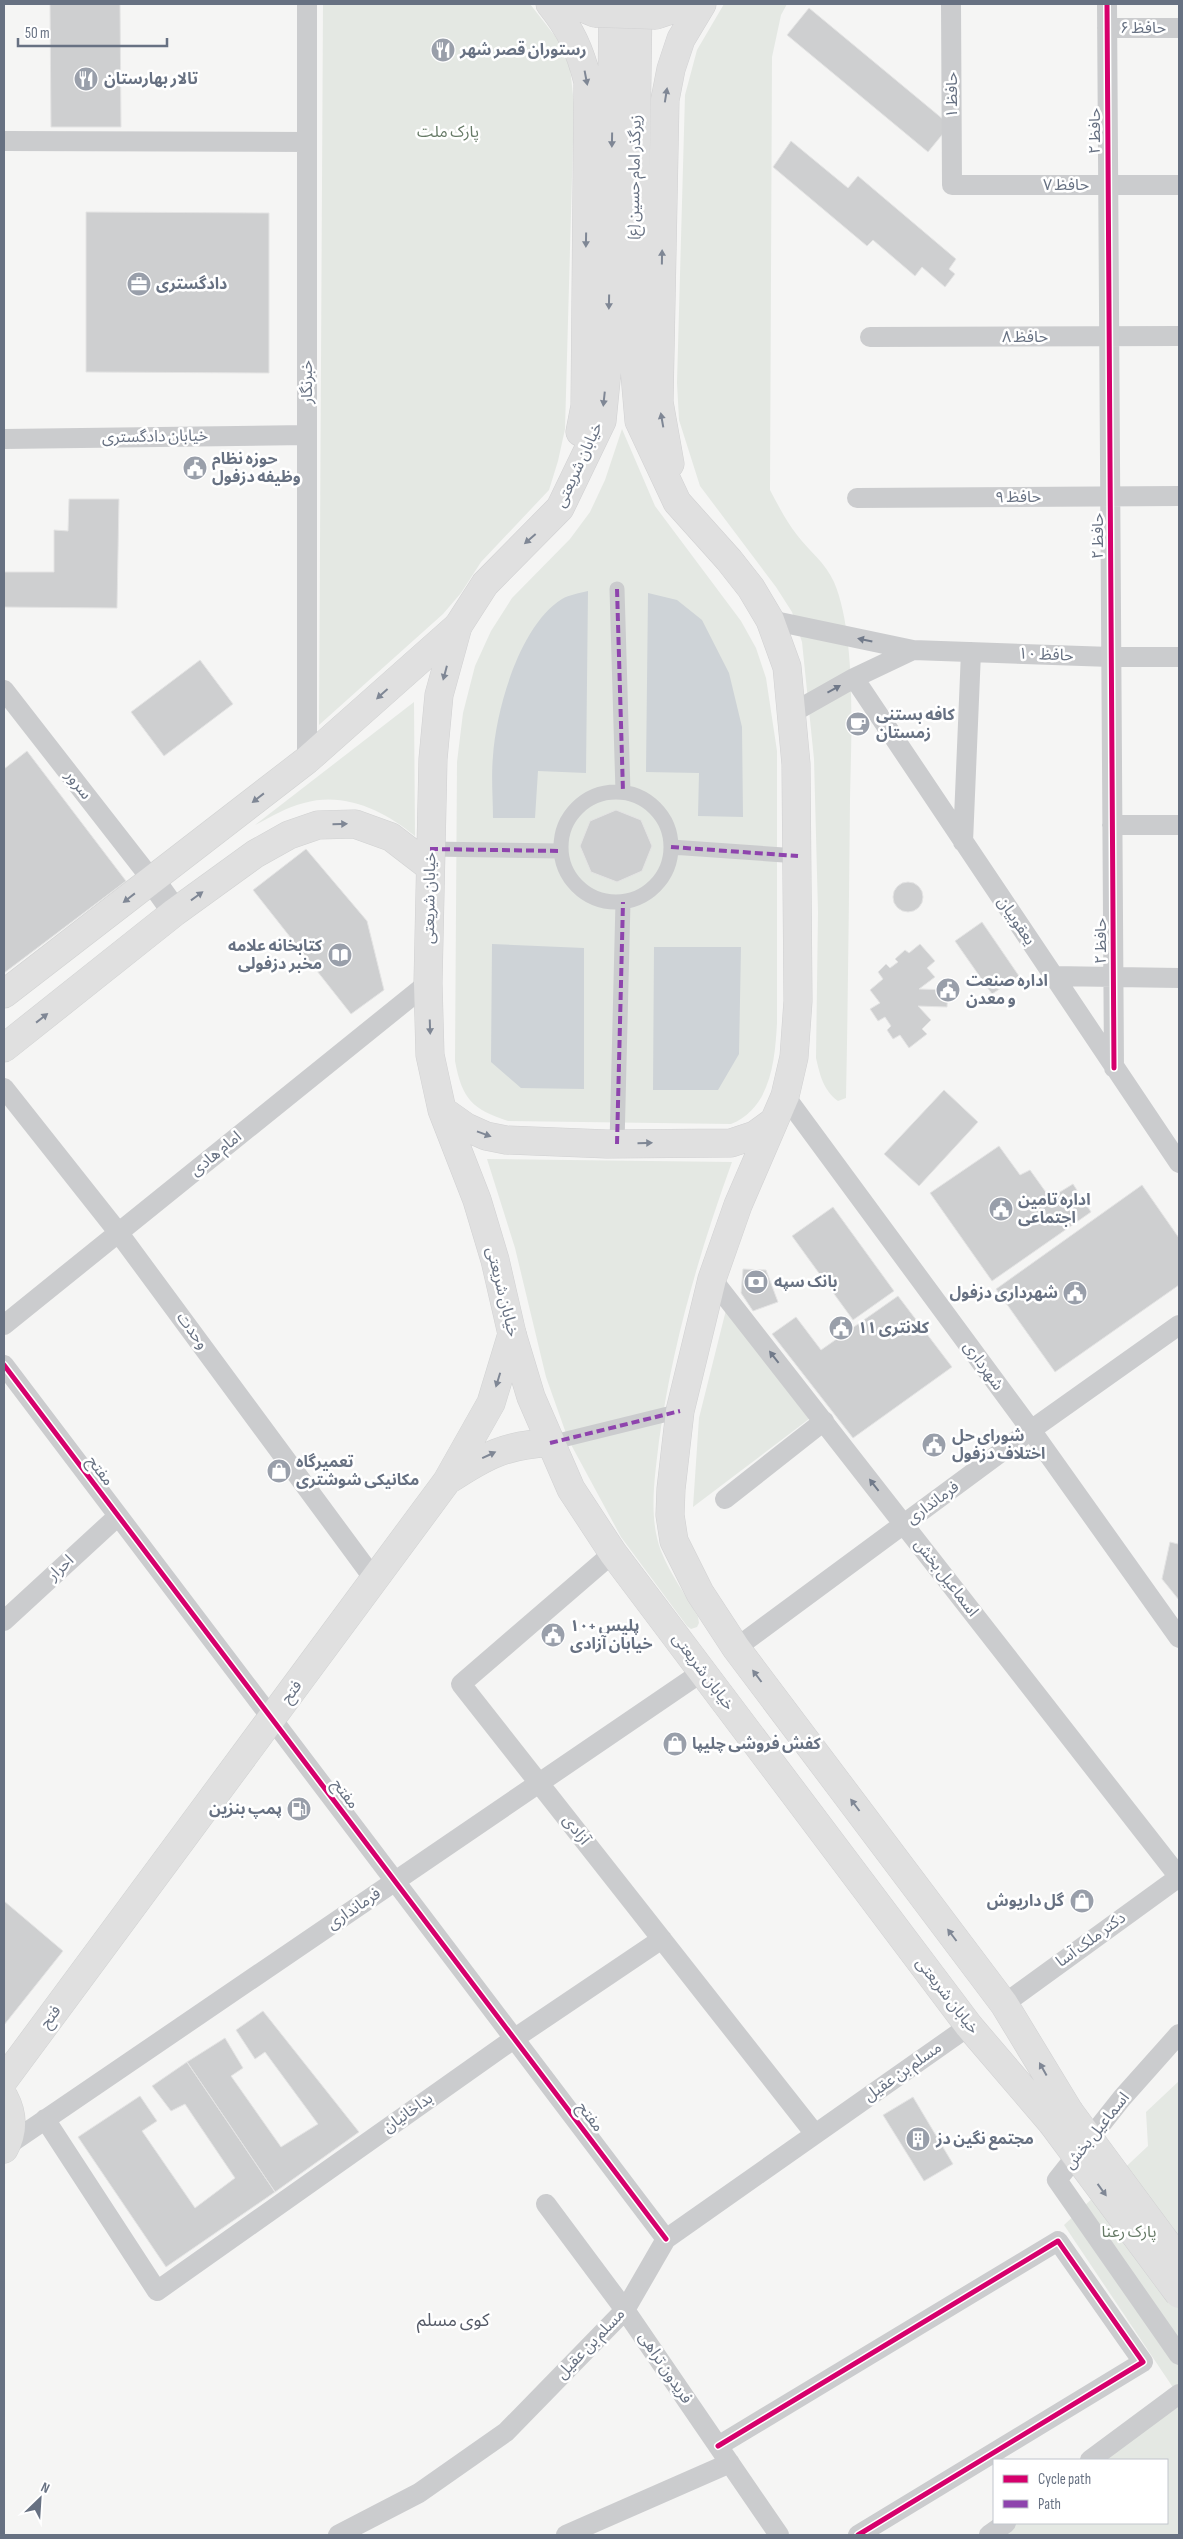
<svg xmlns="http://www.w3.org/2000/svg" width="1183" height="2539" font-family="'Sofia Sans Condensed','Noto Sans Arabic',sans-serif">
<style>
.green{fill:#e4e8e3}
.water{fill:#ced3d7}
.building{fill:#cecfd0;stroke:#e4e4e4}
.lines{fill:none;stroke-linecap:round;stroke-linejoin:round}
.secondary-casing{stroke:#d1d2d2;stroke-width:29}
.primary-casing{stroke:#d1d1d2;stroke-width:29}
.pedestrian{stroke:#cbccce;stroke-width:15}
.minor{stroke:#cbccce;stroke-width:20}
.tertiary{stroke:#cbccce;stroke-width:26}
.secondary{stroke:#e0e0e0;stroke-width:28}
.primary{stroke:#e0e0e0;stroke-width:28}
.primary-bridge-casing{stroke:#d1d1d2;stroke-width:29;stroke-linecap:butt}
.primary-bridge{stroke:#e0e0e0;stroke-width:28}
.quiet{stroke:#8e44ad;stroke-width:4;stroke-dasharray:8 4;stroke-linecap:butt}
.cycleway-casing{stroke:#fff;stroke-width:8}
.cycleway{stroke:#d6006c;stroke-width:5}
.oneway{fill:#7f8795}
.oneway2{fill:#717a8a}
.labels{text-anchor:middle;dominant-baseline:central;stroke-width:5;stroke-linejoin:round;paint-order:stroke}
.street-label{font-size:16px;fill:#677182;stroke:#fff}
.poi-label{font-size:16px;font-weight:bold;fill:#677182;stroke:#fff;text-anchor:start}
.park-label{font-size:16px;fill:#667a66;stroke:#fff}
.neighbourhood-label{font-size:18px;fill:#555b68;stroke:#fff}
</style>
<rect width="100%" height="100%" fill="#f5f5f4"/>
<path class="green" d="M323,4H530L558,40L570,67L574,105L565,429L558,461L549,490L481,562L461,593L443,614L319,725Z
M724,4H787L781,15L772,57L770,490C778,505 786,521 797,535C809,551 825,562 834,582C857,636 851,740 850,800C849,899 848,998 846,1098L838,1101C823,1090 820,1075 816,1058L818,912L814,759L802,642L792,612L776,587L700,486L679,420L677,383L685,95L697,50Z
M622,429L655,506L741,621L756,648L766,678L777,751V1023C775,1060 771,1108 731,1124L508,1121C472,1109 462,1099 455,1061L457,762L463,713L475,666L491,631L512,598L570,539L590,512L605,480Z
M414,702L415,836C385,811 344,791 304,803C287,807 271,817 255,825Z
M487,1159L732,1162C699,1253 672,1346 659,1441C655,1476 648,1517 661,1551C670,1574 686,1595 698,1617L699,1623L697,1627L691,1629L687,1626L621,1537L568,1439L546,1377L515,1248Z
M726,1310L809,1419L693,1507L699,1418Z
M1179,2081V2535H989L1006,2523H1167V2460H1090L1178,2395L1064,2225L1148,2146L1146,2112Z"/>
<path class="water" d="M588,591L586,773L538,771L535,818H493C493,798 491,777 493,756C496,709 520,625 562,599C569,595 580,593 588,591Z
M648,593L677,600L702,620L729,673L742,727L743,817L698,816L699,773L646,772Z
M492,944L584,948V1089L521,1088L491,1062Z
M654,947H741L739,1054L718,1090H653Z"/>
<path class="building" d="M50,4H120L121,127H51Z
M809,8L950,125L928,152L787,35Z
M791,141L848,188L858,176L956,259L949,269L955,274L945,287L922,267L915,276L873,240L867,246L773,167Z
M86,212L269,213V373L86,372Z
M69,499H119L117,608L4,607V572H54V530L68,531Z
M200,660L233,704L164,756L131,712Z
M27,751L126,881L4,973V769Z
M616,810L641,820L652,846L642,871L617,882L591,872L580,846L590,821Z
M306,849L367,921L384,990L351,1014L253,890Z
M893 897a15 15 0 1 1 30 0a15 15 0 1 1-30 0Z
M982,922L1019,976L992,994L955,941Z
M920,944L935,961L927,968L935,977L919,989L948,990L947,1007L918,1006L931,1020L922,1029L927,1034L909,1048L900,1035L893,1039L887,1030L891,1026L885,1017L878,1021L870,1009L880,1003L870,990L883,979L878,972L886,964L890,968L898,962L895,959L905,950L909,953Z
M944,1090L978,1122L919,1186L884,1154Z
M999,1146L1020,1175L1030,1170L1050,1198L1073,1184L1091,1212L992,1281L930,1193Z
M1142,1185L1179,1238V1285L1055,1372L996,1289Z
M833,1207L894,1291L853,1320L792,1236Z
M743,1269L766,1270L778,1302L753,1311L741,1293Z
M898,1296L952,1367L853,1438L772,1334L796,1317L821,1350Z
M1179,1536V1600L1162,1579L1170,1542L1178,1544Z
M4,1901L63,1951L4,2025Z
M263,2011L359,2132L275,2192L187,2062L225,2038L243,2068L231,2076L281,2147L318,2124L265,2052L255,2059L236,2030Z
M187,2062L275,2192L166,2267L78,2137L140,2096L157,2121L142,2131L195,2208L235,2178L185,2104L171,2111L152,2086Z
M913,2097L953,2164L924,2181L883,2115Z"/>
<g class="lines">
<defs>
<path id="secondary" d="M4,994L307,760L458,626
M4,1048L175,912L255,854L289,835L318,825L355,824L391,837L430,867
M450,1479C485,1456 507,1444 550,1443
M4,2080L447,1481L491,1403L512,1334
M4,2097C13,2114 14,2131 4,2149"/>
<path id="primary" d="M550,4C571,30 580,50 588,82L585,406L580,432
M573,4L595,13
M613,4L609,350L602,421L560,508L485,584L458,626L439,695L433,759L428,983L430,1055L442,1110L477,1200L495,1260L512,1334L531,1397L571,1489L613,1553L969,2026L1052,2123
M638,4L633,351L639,421L677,502L729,560L751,588L770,620L787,667L796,764L798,1001L794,1057L785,1096L738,1205L712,1279L680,1411L671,1489L670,1515L674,1541L700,1593L736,1648L1004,2004L1069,2111
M656,15L690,4
M670,464L659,402L665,100L671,69L681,39L702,4
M442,1110L466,1127L486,1136L506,1140L607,1144L731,1143L755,1135L773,1122"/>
</defs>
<use href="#secondary" class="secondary-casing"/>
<use href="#primary" class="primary-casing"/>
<path class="pedestrian" d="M617,589L623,792
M561 847a55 55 0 1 1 110 0a55 55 0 1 1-110 0Z
M671,847L798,856
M430,849L561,851
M617,1144L623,902
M550,1443L680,1411"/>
<path class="minor" d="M307,4V760
M951,4L952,185H1179
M1107,4L1114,1068
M1107,28H1179
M4,141L307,142
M870,337L1179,336
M4,439L307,435
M857,498L1179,496
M770,620L913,650L1111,657H1179
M854,678L1179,1163
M4,690L152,880
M792,713L854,678L913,650
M1112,825H1179
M963,842L971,652
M1052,976L1179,978
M4,1088L118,1232L374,1579
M785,1096L1031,1430L1179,1638
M712,1279L1179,1877
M4,1325L428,983
M4,1365L666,2239
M725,1499L824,1421
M613,1553L461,1684L815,2134
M4,1621L118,1516
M736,1648L1031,1430L1179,1325
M1004,2004L1179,1877
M1179,2034L1122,2098L1057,2180L1179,2355
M45,2119L157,2291L515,2038L662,1939
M5,2147L702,1672
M546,2204L625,2310L779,2535
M718,2446L1058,2241L1143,2362L858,2535
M1090,2460L1179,2394
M338,2535L419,2493L506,2432L625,2310L666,2239L969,2026
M566,2535L730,2463
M989,2535L1006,2523"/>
<path class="tertiary" d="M152,880L175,912"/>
<use href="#secondary" class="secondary"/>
<use href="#primary" class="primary"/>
<defs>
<path id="primary-bridge" d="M595,13L656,15
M1069,2111L1179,2260
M1052,2123L1179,2294"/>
</defs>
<use href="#primary-bridge" class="primary-bridge-casing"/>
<use href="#primary-bridge" class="primary-bridge"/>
<path class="quiet" d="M617,589L623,792
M671,847L798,856
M430,849L561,851
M617,1144L623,902
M550,1443L680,1411"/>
<defs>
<path id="cycleway" d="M1107,4L1114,1068
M4,1365L666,2239
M718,2446L1058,2241L1143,2362L858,2535"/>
</defs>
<use href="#cycleway" class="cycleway-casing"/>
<use href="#cycleway" class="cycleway"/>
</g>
<defs><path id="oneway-solid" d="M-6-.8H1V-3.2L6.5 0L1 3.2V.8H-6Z" transform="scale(1.25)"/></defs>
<g class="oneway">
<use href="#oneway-solid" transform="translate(586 78) rotate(79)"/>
<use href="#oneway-solid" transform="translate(666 95) rotate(-81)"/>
<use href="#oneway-solid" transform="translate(612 140) rotate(91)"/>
<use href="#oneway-solid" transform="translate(586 240) rotate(91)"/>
<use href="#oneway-solid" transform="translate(662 257) rotate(-89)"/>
<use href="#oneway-solid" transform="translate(609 302) rotate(91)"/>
<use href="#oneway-solid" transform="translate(604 399) rotate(96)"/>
<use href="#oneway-solid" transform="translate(662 420) rotate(-100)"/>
<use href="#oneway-solid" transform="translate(530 539) rotate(139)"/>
<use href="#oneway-solid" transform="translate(445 673) rotate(105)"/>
<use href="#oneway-solid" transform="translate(382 694) rotate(138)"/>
<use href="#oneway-solid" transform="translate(258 798) rotate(142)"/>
<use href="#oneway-solid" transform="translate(340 824) rotate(-2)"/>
<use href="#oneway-solid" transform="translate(197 896) rotate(-36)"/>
<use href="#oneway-solid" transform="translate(129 898) rotate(142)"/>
<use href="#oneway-solid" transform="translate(42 1018) rotate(-38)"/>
<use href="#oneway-solid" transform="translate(430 1027) rotate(88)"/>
<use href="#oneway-solid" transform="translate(484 1134) rotate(20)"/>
<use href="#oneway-solid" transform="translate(645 1143) rotate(-1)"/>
<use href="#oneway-solid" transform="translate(498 1380) rotate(107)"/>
<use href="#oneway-solid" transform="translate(489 1455) rotate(-25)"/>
<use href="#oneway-solid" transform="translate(757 1676) rotate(-127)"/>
<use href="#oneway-solid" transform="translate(855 1805) rotate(-127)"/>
<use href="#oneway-solid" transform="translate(952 1935) rotate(-127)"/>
<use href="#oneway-solid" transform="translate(1043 2069) rotate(-119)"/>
<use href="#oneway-solid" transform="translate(1102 2190) rotate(54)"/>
</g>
<g class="oneway2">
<use href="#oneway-solid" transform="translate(865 640) rotate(-168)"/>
<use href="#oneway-solid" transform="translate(834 689) rotate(-29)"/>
<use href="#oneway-solid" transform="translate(774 1357) rotate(-128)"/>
<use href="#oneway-solid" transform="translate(874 1485) rotate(-128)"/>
</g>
<defs>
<symbol id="restaurant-disc" viewBox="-11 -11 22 22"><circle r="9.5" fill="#999faa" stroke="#fff"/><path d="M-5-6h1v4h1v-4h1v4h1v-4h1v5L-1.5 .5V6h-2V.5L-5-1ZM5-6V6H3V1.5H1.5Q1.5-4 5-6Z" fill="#fff"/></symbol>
<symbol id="office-disc" viewBox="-11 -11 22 22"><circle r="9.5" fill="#999faa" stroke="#fff"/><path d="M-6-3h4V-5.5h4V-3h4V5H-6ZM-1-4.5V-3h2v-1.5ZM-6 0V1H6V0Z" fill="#fff"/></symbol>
<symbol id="civic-disc" viewBox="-11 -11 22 22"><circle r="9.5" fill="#999faa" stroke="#fff"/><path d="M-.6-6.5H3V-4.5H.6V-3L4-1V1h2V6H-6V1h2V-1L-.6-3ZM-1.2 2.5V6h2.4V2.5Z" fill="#fff"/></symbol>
<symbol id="cafe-disc" viewBox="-11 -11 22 22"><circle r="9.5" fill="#999faa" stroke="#fff"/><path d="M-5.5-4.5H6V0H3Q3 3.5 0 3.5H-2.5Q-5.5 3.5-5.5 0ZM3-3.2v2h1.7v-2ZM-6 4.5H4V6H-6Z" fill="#fff"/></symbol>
<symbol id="library-disc" viewBox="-11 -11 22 22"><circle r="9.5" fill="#999faa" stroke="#fff"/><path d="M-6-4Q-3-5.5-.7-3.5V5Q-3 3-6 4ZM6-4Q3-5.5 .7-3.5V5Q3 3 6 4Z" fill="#fff"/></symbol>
<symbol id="bank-disc" viewBox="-11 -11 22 22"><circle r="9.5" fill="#999faa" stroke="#fff"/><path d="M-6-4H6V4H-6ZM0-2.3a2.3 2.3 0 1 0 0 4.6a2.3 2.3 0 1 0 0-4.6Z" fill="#fff"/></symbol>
<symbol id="shop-disc" viewBox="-11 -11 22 22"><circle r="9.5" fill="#999faa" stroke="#fff"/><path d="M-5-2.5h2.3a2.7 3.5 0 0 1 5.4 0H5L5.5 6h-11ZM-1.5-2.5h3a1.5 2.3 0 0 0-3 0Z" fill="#fff"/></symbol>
<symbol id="fuel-disc" viewBox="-11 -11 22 22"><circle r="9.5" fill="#999faa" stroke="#fff"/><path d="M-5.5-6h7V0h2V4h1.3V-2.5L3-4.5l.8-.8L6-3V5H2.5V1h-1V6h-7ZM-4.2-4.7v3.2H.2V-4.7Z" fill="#fff"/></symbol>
<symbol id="building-disc" viewBox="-11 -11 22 22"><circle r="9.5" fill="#999faa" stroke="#fff"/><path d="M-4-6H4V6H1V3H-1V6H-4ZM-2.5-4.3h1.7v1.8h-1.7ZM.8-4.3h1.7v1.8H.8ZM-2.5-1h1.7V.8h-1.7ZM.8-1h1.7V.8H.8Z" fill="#fff"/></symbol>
</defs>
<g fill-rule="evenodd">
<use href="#restaurant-disc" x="429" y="36" width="28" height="28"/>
<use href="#restaurant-disc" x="72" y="65" width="28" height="28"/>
<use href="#office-disc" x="125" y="270" width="28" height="28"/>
<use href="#civic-disc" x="181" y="454" width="28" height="28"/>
<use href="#cafe-disc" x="844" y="710" width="28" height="28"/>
<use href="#library-disc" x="326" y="941" width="28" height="28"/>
<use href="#civic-disc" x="934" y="976" width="28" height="28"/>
<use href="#civic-disc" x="987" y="1195" width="28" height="28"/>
<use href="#bank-disc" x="742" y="1268" width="28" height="28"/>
<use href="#civic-disc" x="1061" y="1279" width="28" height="28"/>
<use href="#civic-disc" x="827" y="1314" width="28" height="28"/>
<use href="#civic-disc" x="920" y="1431" width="28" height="28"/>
<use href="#shop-disc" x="265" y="1457" width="28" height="28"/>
<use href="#civic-disc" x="539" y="1621" width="28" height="28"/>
<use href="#shop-disc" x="661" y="1730" width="28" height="28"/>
<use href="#fuel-disc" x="285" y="1795" width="28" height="28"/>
<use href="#shop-disc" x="1068" y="1887" width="28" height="28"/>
<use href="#building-disc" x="904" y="2125" width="28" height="28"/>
</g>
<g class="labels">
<g class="street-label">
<text x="1143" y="28">حافظ ۶</text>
<text transform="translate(952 95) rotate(-90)">حافظ ۱</text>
<text transform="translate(1095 131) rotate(-90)">حافظ ۲</text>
<text transform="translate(635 177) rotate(-89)">زیرگذر امام حسین (ع)</text>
<text x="1066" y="185">حافظ ۷</text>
<text x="1025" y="337">حافظ ۸</text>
<text transform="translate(307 382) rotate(-90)">خبرنگار</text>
<text transform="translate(155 437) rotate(-1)">خیابان دادگستری</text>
<text transform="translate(579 465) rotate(-65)">خیابان شریعتی</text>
<text x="1018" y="497">حافظ ۹</text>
<text transform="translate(1098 536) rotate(-90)">حافظ ۲</text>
<text transform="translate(1046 655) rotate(2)">حافظ ۱۰</text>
<text transform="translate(78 785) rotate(52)">سرور</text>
<text transform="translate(430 898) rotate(-89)">خیابان شریعتی</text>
<text transform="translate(1016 921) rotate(56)">یعقوبیان</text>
<text transform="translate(1101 941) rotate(-90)">حافظ ۲</text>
<text transform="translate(216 1154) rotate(-39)">امام هادی</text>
<text transform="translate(502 1292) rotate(76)">خیابان شریعتی</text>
<text transform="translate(192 1331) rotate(54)">وحدت</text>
<text transform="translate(983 1366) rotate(54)">شهرداری</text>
<text transform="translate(100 1471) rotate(53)">مفتح</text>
<text transform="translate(933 1503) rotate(-36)">فرمانداری</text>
<text transform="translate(61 1568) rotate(-43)">احرار</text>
<text transform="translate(946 1578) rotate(52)">اسماعیل بخش</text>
<text transform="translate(703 1672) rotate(53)">خیابان شریعتی</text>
<text transform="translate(292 1692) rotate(-54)">فتح</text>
<text transform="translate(345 1794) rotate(53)">مفتح</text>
<text transform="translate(576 1830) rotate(52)">آزادی</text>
<text transform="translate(354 1909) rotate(-34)">فرمانداری</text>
<text transform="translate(1091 1940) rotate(-36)">دکتر ملک آسا</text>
<text transform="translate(947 1996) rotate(52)">خیابان شریعتی</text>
<text transform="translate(51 2017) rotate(-54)">فتح</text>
<text transform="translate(903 2072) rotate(-35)">مسلم بن عقیل</text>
<text transform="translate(408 2113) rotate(-35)">بداخانیان</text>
<text transform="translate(590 2117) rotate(53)">مفتح</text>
<text transform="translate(1097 2131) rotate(-51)">اسماعیل بخش</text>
<text transform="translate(591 2344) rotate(-46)">مسلم بن عقیل</text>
<text transform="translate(665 2368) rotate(56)">فریدون تراهی</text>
</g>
<g class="poi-label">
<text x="460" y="50">رستوران قصر شهر</text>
<text x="104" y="79">تالار بهارستان</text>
<text x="156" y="284">دادگستری</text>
<text x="212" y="459">حوزه نظام<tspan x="212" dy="18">وظیفه دزفول</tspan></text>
<text x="876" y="715">کافه بستنی<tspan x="876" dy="18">زمستان</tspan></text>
<text x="322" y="946" text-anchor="end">کتابخانه علامه<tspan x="322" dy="18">مخبر دزفولی</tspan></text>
<text x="966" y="981">اداره صنعت<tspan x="966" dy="18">و معدن</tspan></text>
<text x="1018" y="1200">اداره تامین<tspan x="1018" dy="18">اجتماعی</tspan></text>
<text x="774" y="1282">بانک سپه</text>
<text x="1058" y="1293" text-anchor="end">شهرداری دزفول</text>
<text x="858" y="1328">کلانتری ۱۱</text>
<text x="952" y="1436">شورای حل<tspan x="952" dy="18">اختلاف دزفول</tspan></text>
<text x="296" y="1462">تعمیرگاه<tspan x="296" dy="18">مکانیکی شوشتری</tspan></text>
<text x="570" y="1626">پلیس +۱۰<tspan x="570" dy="18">خیابان آزادی</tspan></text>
<text x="692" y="1744">کفش فروشی چلیپا</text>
<text x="282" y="1809" text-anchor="end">پمپ بنزین</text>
<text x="1064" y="1901" text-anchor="end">گل داریوش</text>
<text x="936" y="2139">مجتمع نگین دز</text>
</g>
<g class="park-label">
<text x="448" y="132">پارک ملت</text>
<text x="1129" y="2232">پارک رعنا</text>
</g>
<g class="neighbourhood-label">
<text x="453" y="2320">کوی مسلم</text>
</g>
</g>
<rect width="1183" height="2539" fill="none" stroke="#677182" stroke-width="10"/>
<rect x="993" y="2459" width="175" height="65" fill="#ffffff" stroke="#c2c6cd"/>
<rect x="1003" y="2475" width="25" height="8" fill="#d6006c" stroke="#c2c6cd"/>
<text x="1038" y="2484" font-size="15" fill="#677182">Cycle path</text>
<rect x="1003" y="2500" width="25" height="8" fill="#8e44ad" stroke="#c2c6cd"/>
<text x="1038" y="2509" font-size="15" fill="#677182">Path</text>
<g transform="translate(40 2499) rotate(25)" stroke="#ffffff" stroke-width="4" paint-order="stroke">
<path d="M0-4L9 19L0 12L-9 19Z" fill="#677182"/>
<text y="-8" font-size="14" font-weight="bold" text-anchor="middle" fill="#677182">N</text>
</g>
<path d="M18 38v8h149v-8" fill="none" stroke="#677182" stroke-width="2.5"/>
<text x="25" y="38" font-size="15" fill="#677182" stroke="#ffffff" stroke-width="4" paint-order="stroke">50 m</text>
</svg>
